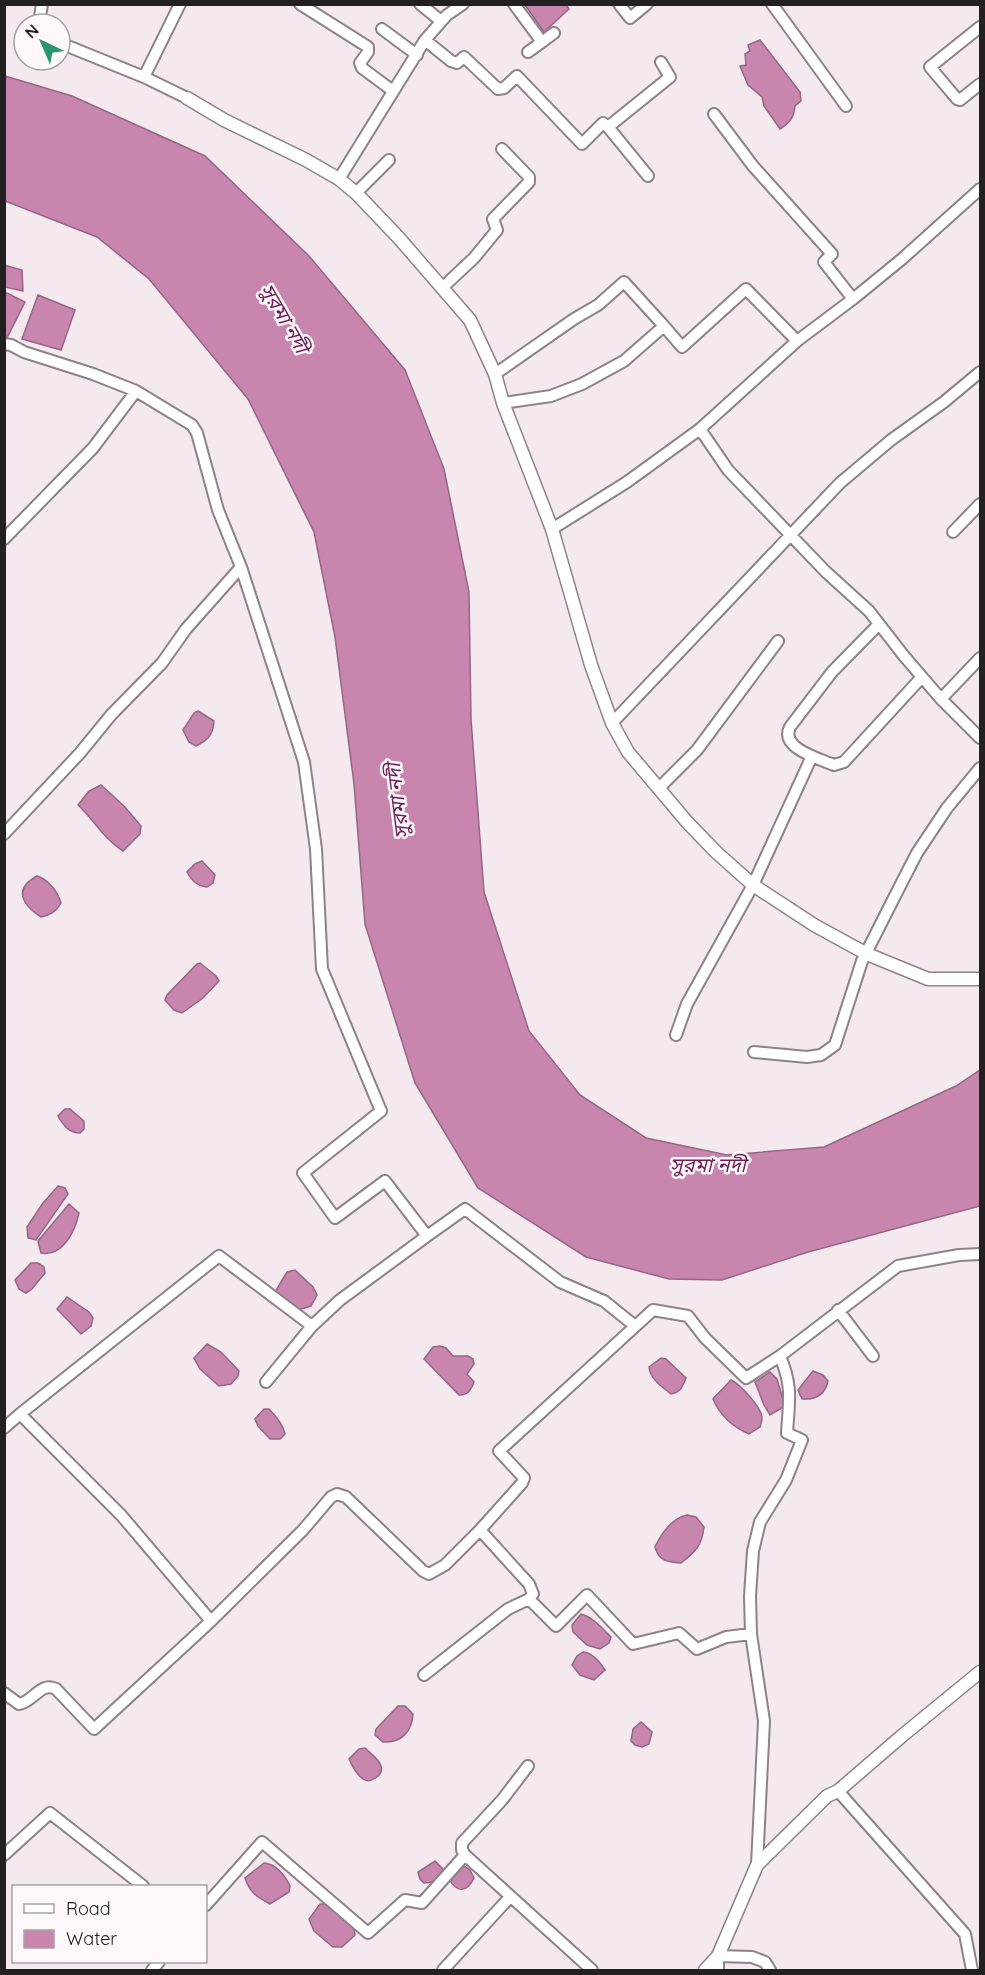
<svg xmlns="http://www.w3.org/2000/svg" width="985" height="1975" font-family="Quicksand,'Noto Sans Bengali',sans-serif">
<style>
.water{fill:#c885ad;stroke:#966783;stroke-width:1.5}
.lines{fill:none;stroke-linecap:round;stroke-linejoin:round}
.minor-casing{stroke:#8c8388;stroke-width:14}
.tertiary-casing{stroke:#8c8388;stroke-width:15}
.minor{stroke:#fff;stroke-width:10}
.tertiary{stroke:#fff;stroke-width:12}
.labels{text-anchor:middle;dominant-baseline:central;stroke-width:5;stroke-linejoin:round;paint-order:stroke}
.water-label{font-size:20px;font-style:italic;fill:#6d1e54;stroke:#fef8fb}
</style>
<rect width="100%" height="100%" fill="#f4e9ef"/>
<path class="water" d="M525,5H566L569,9L544,32Z
M760,40L800,92L801,101L795,106C794,117 790,123 780,129L764,106L762,97L748,85L740,66L746,65L745,54L750,51L748,45Z
M5,76L72,96L205,156L309,256L405,370L444,469L469,592L471,719L484,892L529,1031L580,1095L646,1138L727,1155L824,1147L956,1086L980,1070V1206L808,1252L722,1280L669,1279L586,1257L478,1188L415,1083L365,924L354,784L335,637L314,532L248,399L149,279L97,237L5,201Z
M4,265L22,270L23,291L5,287Z
M5,293H7L25,302L7,338L5,337Z
M38,295L75,310L61,350L22,339Z
M198,711L214,721C213,735 208,740 196,746L189,742L183,730L194,713Z
M101,785L124,806L141,826L140,834L123,851C103,838 95,821 78,805L89,791Z
M202,861L215,875L213,883L207,887C197,886 192,881 187,872L195,864Z
M37,876C48,879 58,892 61,903C56,912 50,915 41,917C22,905 13,889 37,876Z
M200,963L216,976L219,981L203,998L182,1013L174,1010L165,1000L167,995L197,964Z
M65,1109H70L84,1121V1129L80,1133C69,1133 63,1125 58,1116Z
M58,1186L65,1188L68,1194L36,1240L28,1238L27,1227L43,1203Z
M69,1204L79,1213C75,1231 63,1257 41,1253L38,1241Z
M31,1263H38L44,1267L45,1273L32,1289L26,1293L19,1289L15,1280Z
M295,1270L313,1287L317,1295L311,1306L298,1310L275,1292L287,1272Z
M67,1297L89,1312L93,1318L91,1326L81,1334L57,1309Z
M207,1344L221,1352L239,1371L238,1376L231,1384L219,1386L200,1369L194,1358Z
M440,1346L446,1348L453,1356H468L473,1359L474,1364L467,1374L474,1382C471,1390 468,1395 459,1395L424,1359L433,1347Z
M661,1358L666,1359L686,1378C682,1387 681,1392 671,1394C662,1387 650,1379 649,1367Z
M813,1371L823,1375L828,1381C825,1395 816,1400 802,1399L798,1390Z
M770,1372L777,1379L785,1406L770,1415L764,1405L755,1382Z
M731,1380C741,1385 761,1407 762,1417C762,1421 761,1424 760,1427L749,1434C733,1427 720,1416 713,1399Z
M264,1409H269C276,1416 283,1424 285,1434L280,1439H270L258,1426L255,1419Z
M687,1515L696,1517L704,1527C702,1546 695,1552 681,1563C667,1562 659,1561 655,1547C661,1534 672,1518 687,1515Z
M581,1614C593,1617 603,1629 611,1637L609,1643L600,1649L587,1645L573,1632L572,1625Z
M583,1652C593,1653 600,1662 605,1670L594,1680L580,1675L572,1665L577,1656Z
M398,1706H405L413,1714C412,1732 401,1743 383,1742L375,1735L376,1729Z
M641,1722L652,1732L649,1744L642,1747L635,1745L631,1741L633,1729Z
M365,1748C370,1753 379,1759 381,1766C384,1775 370,1784 363,1779C356,1774 352,1766 349,1759L359,1749Z
M435,1861L443,1869C441,1879 433,1883 424,1883L420,1879L418,1872Z
M264,1863C276,1864 285,1875 290,1886L289,1892L270,1904C257,1897 250,1893 245,1878Z
M464,1866L470,1870L474,1878C467,1893 457,1893 449,1879Z
M320,1904H325L354,1928L355,1935L342,1947H333L314,1931L309,1919Z"/>
<g class="lines">
<defs>
<path id="minor" d="M42,4L40,17L43,24
M300,4L368,47V52L360,63L362,68L393,91
M420,4L441,21
M514,4L542,42L554,33
M619,4L630,18L647,4
M772,4L846,106
M980,27L930,67L957,99L960,100L980,84
M382,29L417,55
M425,40L451,61L457,63L464,57L498,89L504,88L517,76L582,144L603,123L608,127L670,77L661,62
M60,43L144,77L187,98
M528,52L542,42
M144,77L180,4
M714,114L753,166L832,254L824,262L853,299
M608,127L648,176
M339,179L425,40L447,15L463,4
M356,193L389,160
M442,288L474,258L497,230L493,219L529,182V177L502,149
M4,344L11,345L24,352L93,374L136,391L192,425L197,433L218,510L241,567L304,762L316,849L322,969L381,1111L303,1173L335,1218L385,1181L427,1236L465,1209L560,1282L604,1301L635,1326
M495,374L574,319L598,305L624,282L664,326
M503,403L551,396L582,384L624,361L664,326L682,347L746,289L797,341
M700,429L728,470L826,572L869,611L904,656L941,699L980,738
M552,529L627,482L700,429L797,341L853,299L902,259L980,189
M953,532L980,504
M4,539L93,448L136,391
M879,624L832,672L790,727C779,748 820,759 834,765L844,762L922,677
M941,699L980,658
M612,723L840,483L891,440L944,402L980,372
M659,788L697,750L778,641
M4,834L80,753L111,715L162,663L186,629L241,567
M676,1035L687,1004L753,885L812,756
M754,1052L807,1057L821,1055L835,1045L862,961L900,886L917,853L947,808L980,768
M838,1310L873,1356
M266,1382L312,1326L340,1300L427,1236
M20,1414L219,1256L312,1326
M4,1428L20,1414L121,1515L211,1621
M751,1634L726,1637L697,1649L679,1633L633,1644L587,1595L556,1626L529,1599L533,1594L529,1584L480,1530L522,1483L524,1478L499,1451L653,1310L688,1316L705,1338L746,1378L780,1356L898,1266L959,1255L980,1254
M424,1675L508,1609L529,1599
M4,1693L19,1704C33,1702 41,1681 56,1689L94,1729L211,1621L303,1530L331,1497L337,1494L346,1497L423,1571L429,1574L445,1565L480,1530
M528,1766L502,1800L462,1843V1850L465,1855L592,1970
M838,1791L965,1934L972,1970
M4,1855L50,1813L143,1886
M757,1865L764,1721L751,1634L750,1596L753,1551L760,1522L786,1480L802,1440L787,1433C789,1400 793,1388 780,1356
M206,1905L262,1842L368,1933L405,1900L422,1903L465,1855
M152,1970L159,1962
M443,1970L510,1897
M718,1970V1956L752,1957L765,1962L770,1970"/>
<path id="tertiary" d="M187,98L224,120L306,160L339,179L356,193L398,237L470,320L495,374L503,403L552,529L591,665L612,723L628,752L687,822L716,852L753,885L814,925L867,954L928,979H980
M705,1970L718,1956L757,1865L827,1796L838,1791L903,1735L980,1672"/>
</defs>
<use href="#minor" class="minor-casing"/>
<use href="#tertiary" class="tertiary-casing"/>
<use href="#minor" class="minor"/>
<use href="#tertiary" class="tertiary"/>
</g>
<g class="labels">
<g class="water-label">
<text transform="translate(285 318) rotate(60)">সুরমা নদী</text>
<text transform="translate(397 801) rotate(-97)">সুরমা নদী</text>
<text x="708" y="1164">সুরমা নদী</text>
</g>
</g>
<rect width="985" height="1975" fill="none" stroke="#232022" stroke-width="12"/>
<rect x="12" y="1885" width="195" height="78" fill="#fef8fb" stroke="#a6a2a4" stroke-width="1.5"/>
<rect x="24" y="1904" width="30" height="9" fill="#ffffff" stroke="#a6a2a4" stroke-width="1.5"/>
<text x="66" y="1915" font-size="18" fill="#232022">Road</text>
<rect x="24" y="1930" width="30" height="18" fill="#c885ad" stroke="#a6a2a4" stroke-width="1.5"/>
<text x="66" y="1945" font-size="18" fill="#232022">Water</text>
<g transform="translate(42 42) rotate(316)"><circle r="28" fill="#fef8fb" stroke="#a6a2a4" stroke-width="1.5"/>
<path d="M0-4.5L10 22L0 15L-10 22Z" fill="#2d9470"/>
<text y="-9" font-size="16" font-weight="bold" text-anchor="middle" fill="#232022">N</text>
</g>
</svg>
